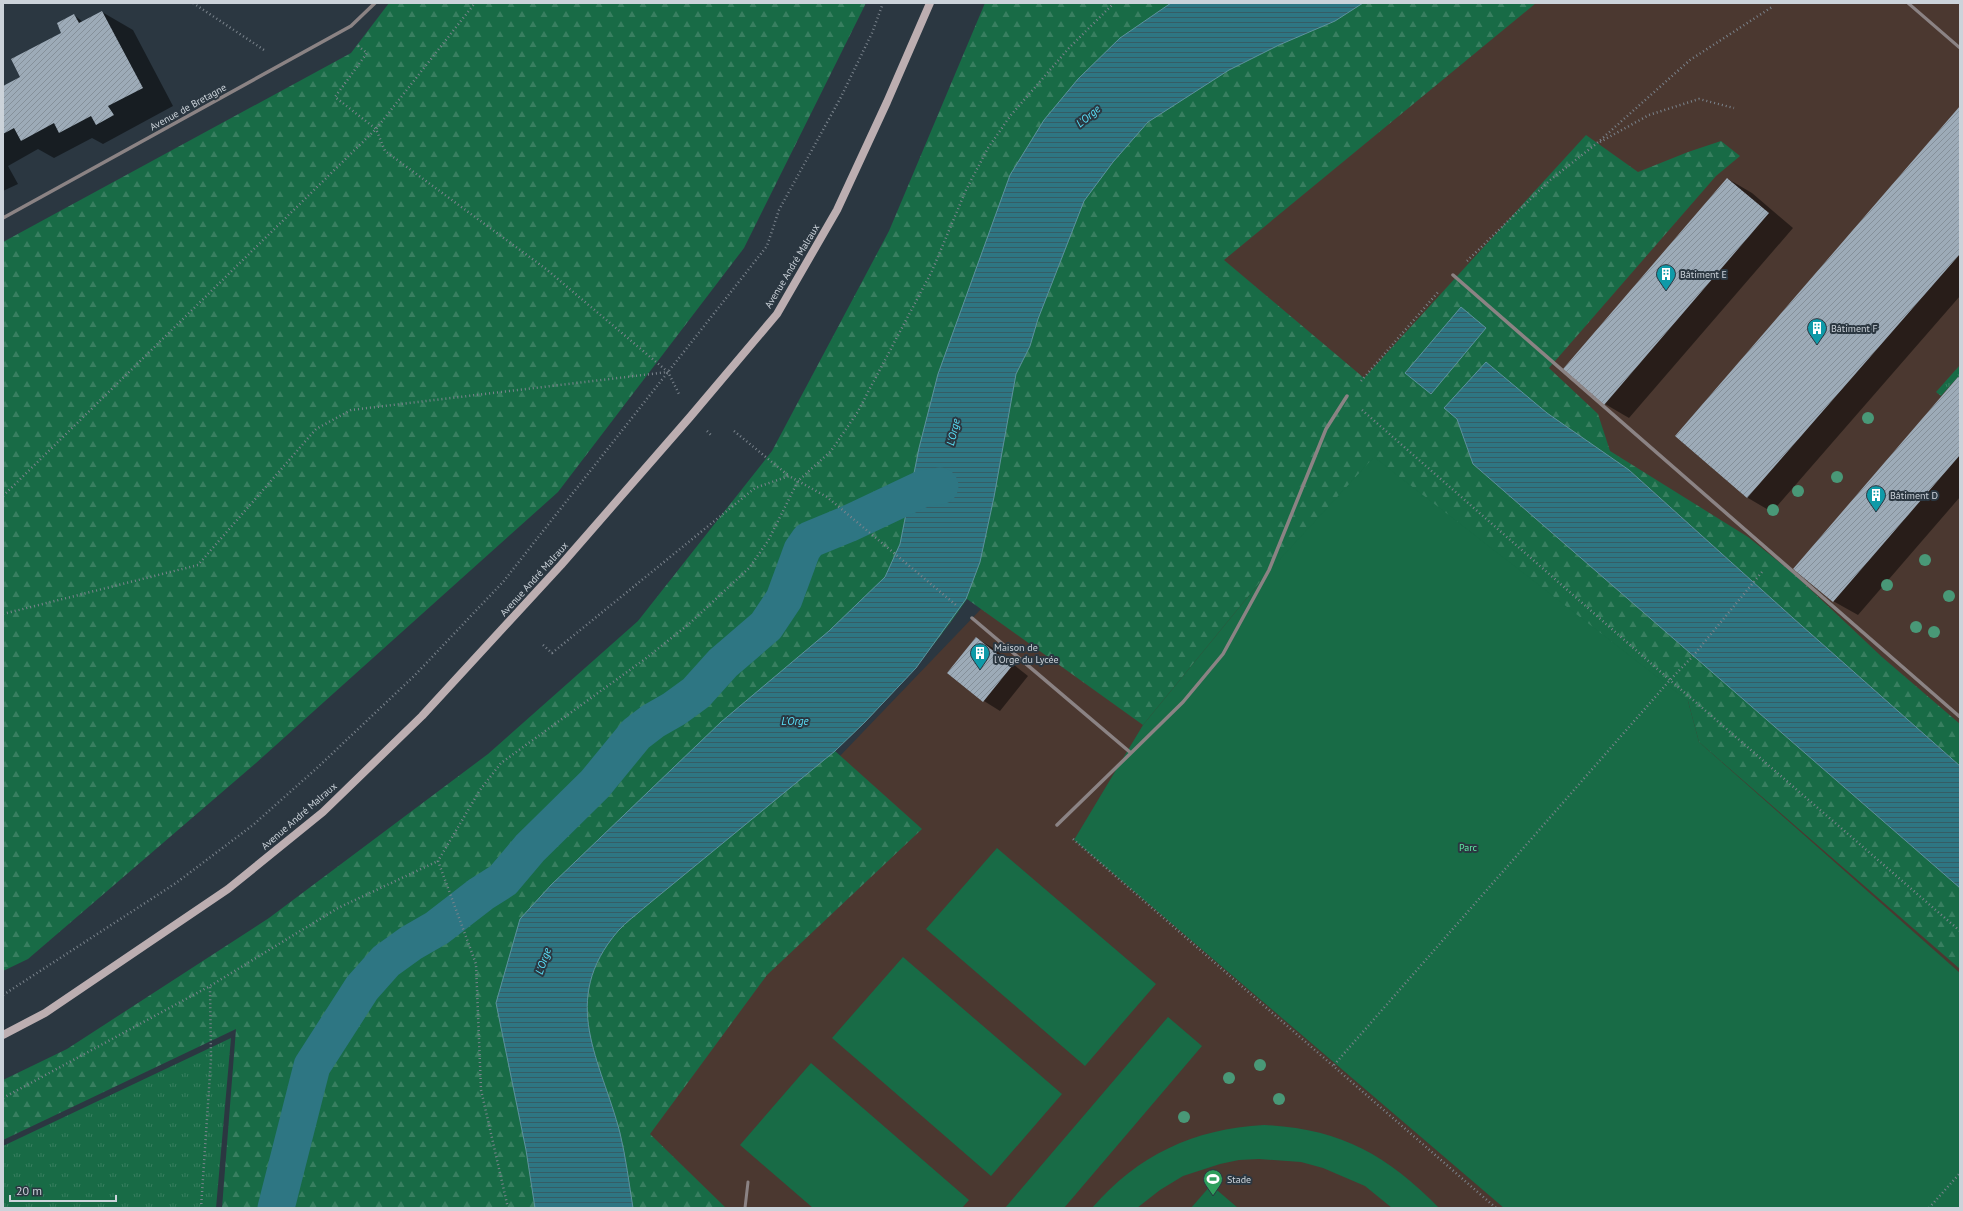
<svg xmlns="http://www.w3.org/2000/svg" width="1963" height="1211" font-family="'PT Sans',sans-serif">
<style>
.education{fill:#4b3830}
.grass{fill:url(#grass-tufts)}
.forest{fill:url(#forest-firs)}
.green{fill:#186b46}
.water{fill:url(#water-rules);stroke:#5d929d}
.shadow{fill:#0007}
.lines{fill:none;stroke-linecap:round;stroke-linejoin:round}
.canal{stroke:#2e7683;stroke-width:37}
.building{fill:url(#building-hatch)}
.path{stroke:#7b848d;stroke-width:2.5;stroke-dasharray:1 3;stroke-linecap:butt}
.service{stroke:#8b8384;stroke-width:3}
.pedestrian{stroke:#8b8384;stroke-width:3.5}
.secondary{stroke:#bcaeb1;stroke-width:8}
.tree{fill:#499877}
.labels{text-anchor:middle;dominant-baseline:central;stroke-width:4;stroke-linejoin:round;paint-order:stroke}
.street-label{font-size:10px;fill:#ccd3da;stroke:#2b3741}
.poi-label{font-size:10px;fill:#ccd3da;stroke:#2b3741;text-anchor:start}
.park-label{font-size:10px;fill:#61e7a4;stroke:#2b3741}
.water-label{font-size:11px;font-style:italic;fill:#59e2fa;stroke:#2b3741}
</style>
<defs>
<pattern id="grass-tufts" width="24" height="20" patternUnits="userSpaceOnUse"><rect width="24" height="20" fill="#186b46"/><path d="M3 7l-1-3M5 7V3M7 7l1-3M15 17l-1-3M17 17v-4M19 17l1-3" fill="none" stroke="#387f60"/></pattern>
<pattern id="forest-firs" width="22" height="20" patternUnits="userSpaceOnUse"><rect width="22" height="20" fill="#186b46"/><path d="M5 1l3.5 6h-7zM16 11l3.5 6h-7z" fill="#387f60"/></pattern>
<pattern id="water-rules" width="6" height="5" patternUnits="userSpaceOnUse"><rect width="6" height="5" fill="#2e7683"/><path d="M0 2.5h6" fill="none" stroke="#355d65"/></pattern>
<pattern id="building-hatch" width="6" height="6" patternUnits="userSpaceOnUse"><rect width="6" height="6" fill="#9dabb8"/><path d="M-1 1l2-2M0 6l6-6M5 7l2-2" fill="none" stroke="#85909a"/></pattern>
</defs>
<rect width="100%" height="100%" fill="#2b3741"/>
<path class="education" d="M1351,3H1960V1208H646L639,924L816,781L981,609Z"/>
<path class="grass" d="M1960,365V378L1958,377L1941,396L1936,392Z
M231,1038L216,1208H3V1146Z"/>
<path class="forest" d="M389,3H866L744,248L558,492L256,763L28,959L3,971V242L351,53Z
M985,3H1536L1224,260L1364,378L1586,135L1638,172L1688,152L1721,141L1740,156L1716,176L1549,368L1598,414L1610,451L1748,537L1794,574L1882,657L1960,724V766L1793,618L1629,470L1565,427L1530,401L1457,419L1473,464L1960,888V969L1699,742L1688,701L1269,571L1143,725L967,599C928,656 885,704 835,751L922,829L767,975L650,1134L726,1208H222L236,1029L3,1140V1080L67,1049L269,918L488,754L638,621L772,451L889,231Z"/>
<path class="green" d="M1374,457L1688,701L1699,742L1960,973V1208H1504L1074,840L1143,725L1269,571Z
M997,848L1156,984L1085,1066L926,929Z
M903,957L1062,1094L991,1176L832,1038Z
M1168,1017L1202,1046L1064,1208H1005Z
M811,1063L969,1200L962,1208H813L740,1145Z
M1264,1125C1340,1129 1386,1154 1439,1208H1392L1365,1186L1323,1168L1301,1162L1259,1159L1239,1160L1220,1164L1183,1176L1160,1190L1137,1208H1092C1138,1155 1193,1129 1264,1125Z
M1211,1185L1238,1208H1191Z"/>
<path class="water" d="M1171,3H1363L1335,21L1279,45L1229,70L1148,122L1113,162L1084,201L1038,319L1030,346L1016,374L994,497L980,562L966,599L916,668L865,722L835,751L645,907C636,915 626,922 618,931C558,1001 601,1060 620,1133C626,1158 629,1183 633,1208H535L526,1150L496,1003L520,919L551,885L721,722L829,631L885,577L900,544L919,448L938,374L1010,175L1044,120L1078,79L1120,38Z
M1461,307L1486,328L1431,394L1405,373Z
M1486,362L1547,413L1629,470L1793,618L1960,766V888L1473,464L1457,419L1444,408Z"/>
<path class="shadow" d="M102,12L133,30L173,106L103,144L92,138L54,158L38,149L8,166L18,184L3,191V87L22,77L63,33L74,15L83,22Z
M1960,108V296L1772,512L1748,498L1676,435Z
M1728,179L1752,193L1793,228L1629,418L1605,404L1565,369Z
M1960,379V497L1858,615L1833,601Z
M976,638L993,648L1028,676L1000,711L984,701L949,673Z"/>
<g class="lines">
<path class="canal" d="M276,1208L312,1066L362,988L386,961L411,943L437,928L481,894L503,880L530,848L595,784L636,734L653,721L674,709L696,693L723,663L766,626L784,599L802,550L809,540L848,524L922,489L940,486"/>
</g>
<path class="building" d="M102,11L143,88L108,106L114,115L96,125L91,116L59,133L54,123L21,141L14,128L3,134V86L20,77L11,59L61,33L57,23L74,14L79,23Z
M1960,106V254L1747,498L1675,436Z
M1727,178L1769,213L1604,405L1563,369Z
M1958,377L1960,378V455L1833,602L1793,569Z
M976,637L1012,666L983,702L947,673Z"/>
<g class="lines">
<path class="path" d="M193,3L264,50
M358,46L367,53L335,97L376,129L385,151L546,269L668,372L679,394
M1600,142L1649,115L1699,99L1734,108
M1467,261L1549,181L1596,144L1690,60L1772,7
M1361,381L1439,291
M1362,410L1670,680L1960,931
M707,431L712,436
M734,431L789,476
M3,496L376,129L475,3
M3,614L198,565L316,429L351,410L668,372
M543,645L552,653L755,488L789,476L827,497L956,605
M1073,839L1496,1208
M3,995L176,883L253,825L317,768L415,675L503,582L767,246L779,210L841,97L872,33L883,3
M1334,1065L1670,680L1693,656L1762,572
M3,1098L210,986L338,908L438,861
M201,1208L211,1059L210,986
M508,1208L481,1090L476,964L438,861L480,790L501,763L645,659L689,624L749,568L768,541L798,481L831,451L857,413L932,271L966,190L988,148L1011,115L1069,48L1114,3
M1929,1208L1960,1173"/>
<path class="service" d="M1908,3L1960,48
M745,1208L748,1182"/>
<path class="pedestrian" d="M3,218L351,26L375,3
M1453,275L1960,717
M972,618L1131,753L1057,825
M1131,753L1183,702L1223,654L1269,570L1326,429L1347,396"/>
<path class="secondary" d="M3,1035L45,1013L228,889L323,812L422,716L561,565L690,417L777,314L837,210L887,102L930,3"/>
</g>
<g class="tree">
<circle cx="1868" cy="418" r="6"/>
<circle cx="1837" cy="477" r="6"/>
<circle cx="1798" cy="491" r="6"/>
<circle cx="1773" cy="510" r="6"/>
<circle cx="1925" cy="560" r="6"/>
<circle cx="1887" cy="585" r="6"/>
<circle cx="1949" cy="596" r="6"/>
<circle cx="1916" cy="627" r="6"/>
<circle cx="1934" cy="632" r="6"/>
<circle cx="1260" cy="1065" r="6"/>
<circle cx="1229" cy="1078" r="6"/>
<circle cx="1279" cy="1099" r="6"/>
<circle cx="1184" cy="1117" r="6"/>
</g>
<defs>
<symbol id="building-pin" viewBox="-11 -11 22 30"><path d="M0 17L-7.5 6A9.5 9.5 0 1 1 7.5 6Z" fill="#0f9aa8" stroke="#2b3741"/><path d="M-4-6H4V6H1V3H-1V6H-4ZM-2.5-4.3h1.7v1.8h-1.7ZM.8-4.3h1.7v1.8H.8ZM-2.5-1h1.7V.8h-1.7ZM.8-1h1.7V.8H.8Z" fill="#fff"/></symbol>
<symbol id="stadium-pin" viewBox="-11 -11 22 30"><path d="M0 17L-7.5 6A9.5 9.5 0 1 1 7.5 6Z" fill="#2e9e5b" stroke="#2b3741"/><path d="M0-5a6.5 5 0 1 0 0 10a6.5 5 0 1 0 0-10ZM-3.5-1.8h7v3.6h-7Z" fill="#fff"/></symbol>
</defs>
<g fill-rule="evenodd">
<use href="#building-pin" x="1655" y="263" width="22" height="30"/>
<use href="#building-pin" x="1806" y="317" width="22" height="30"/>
<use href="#building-pin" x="1865" y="484" width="22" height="30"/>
<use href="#building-pin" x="969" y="642" width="22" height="30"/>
<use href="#stadium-pin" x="1202" y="1168" width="22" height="30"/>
</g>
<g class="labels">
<g class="street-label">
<text transform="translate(188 107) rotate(-29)">Avenue de Bretagne</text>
<text transform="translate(792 266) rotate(-59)">Avenue André Malraux</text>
<text transform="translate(534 579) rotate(-48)">Avenue André Malraux</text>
<text transform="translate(299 816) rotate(-41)">Avenue André Malraux</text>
</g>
<g class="poi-label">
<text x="1680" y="274">Bâtiment E</text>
<text x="1831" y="328">Bâtiment F</text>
<text x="1890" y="495">Bâtiment D</text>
<text x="994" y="647">Maison de<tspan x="994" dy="12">l'Orge du Lycée</tspan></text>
<text x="1227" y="1179">Stade</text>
</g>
<g class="park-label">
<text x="1468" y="847">Parc</text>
</g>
<g class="water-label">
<text transform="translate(1088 116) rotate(-40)">L'Orge</text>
<text transform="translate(953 432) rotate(-77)">L'Orge</text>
<text x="795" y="721">L'Orge</text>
<text transform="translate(543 961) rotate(-71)">L'Orge</text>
</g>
</g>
<rect width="1963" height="1211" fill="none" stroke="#ccd3da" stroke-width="8"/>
<path d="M10 1195v6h106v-6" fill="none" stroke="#ccd3da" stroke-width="2"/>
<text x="16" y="1195" font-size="12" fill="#ccd3da" stroke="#2b3741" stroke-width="3" paint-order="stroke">20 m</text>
</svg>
